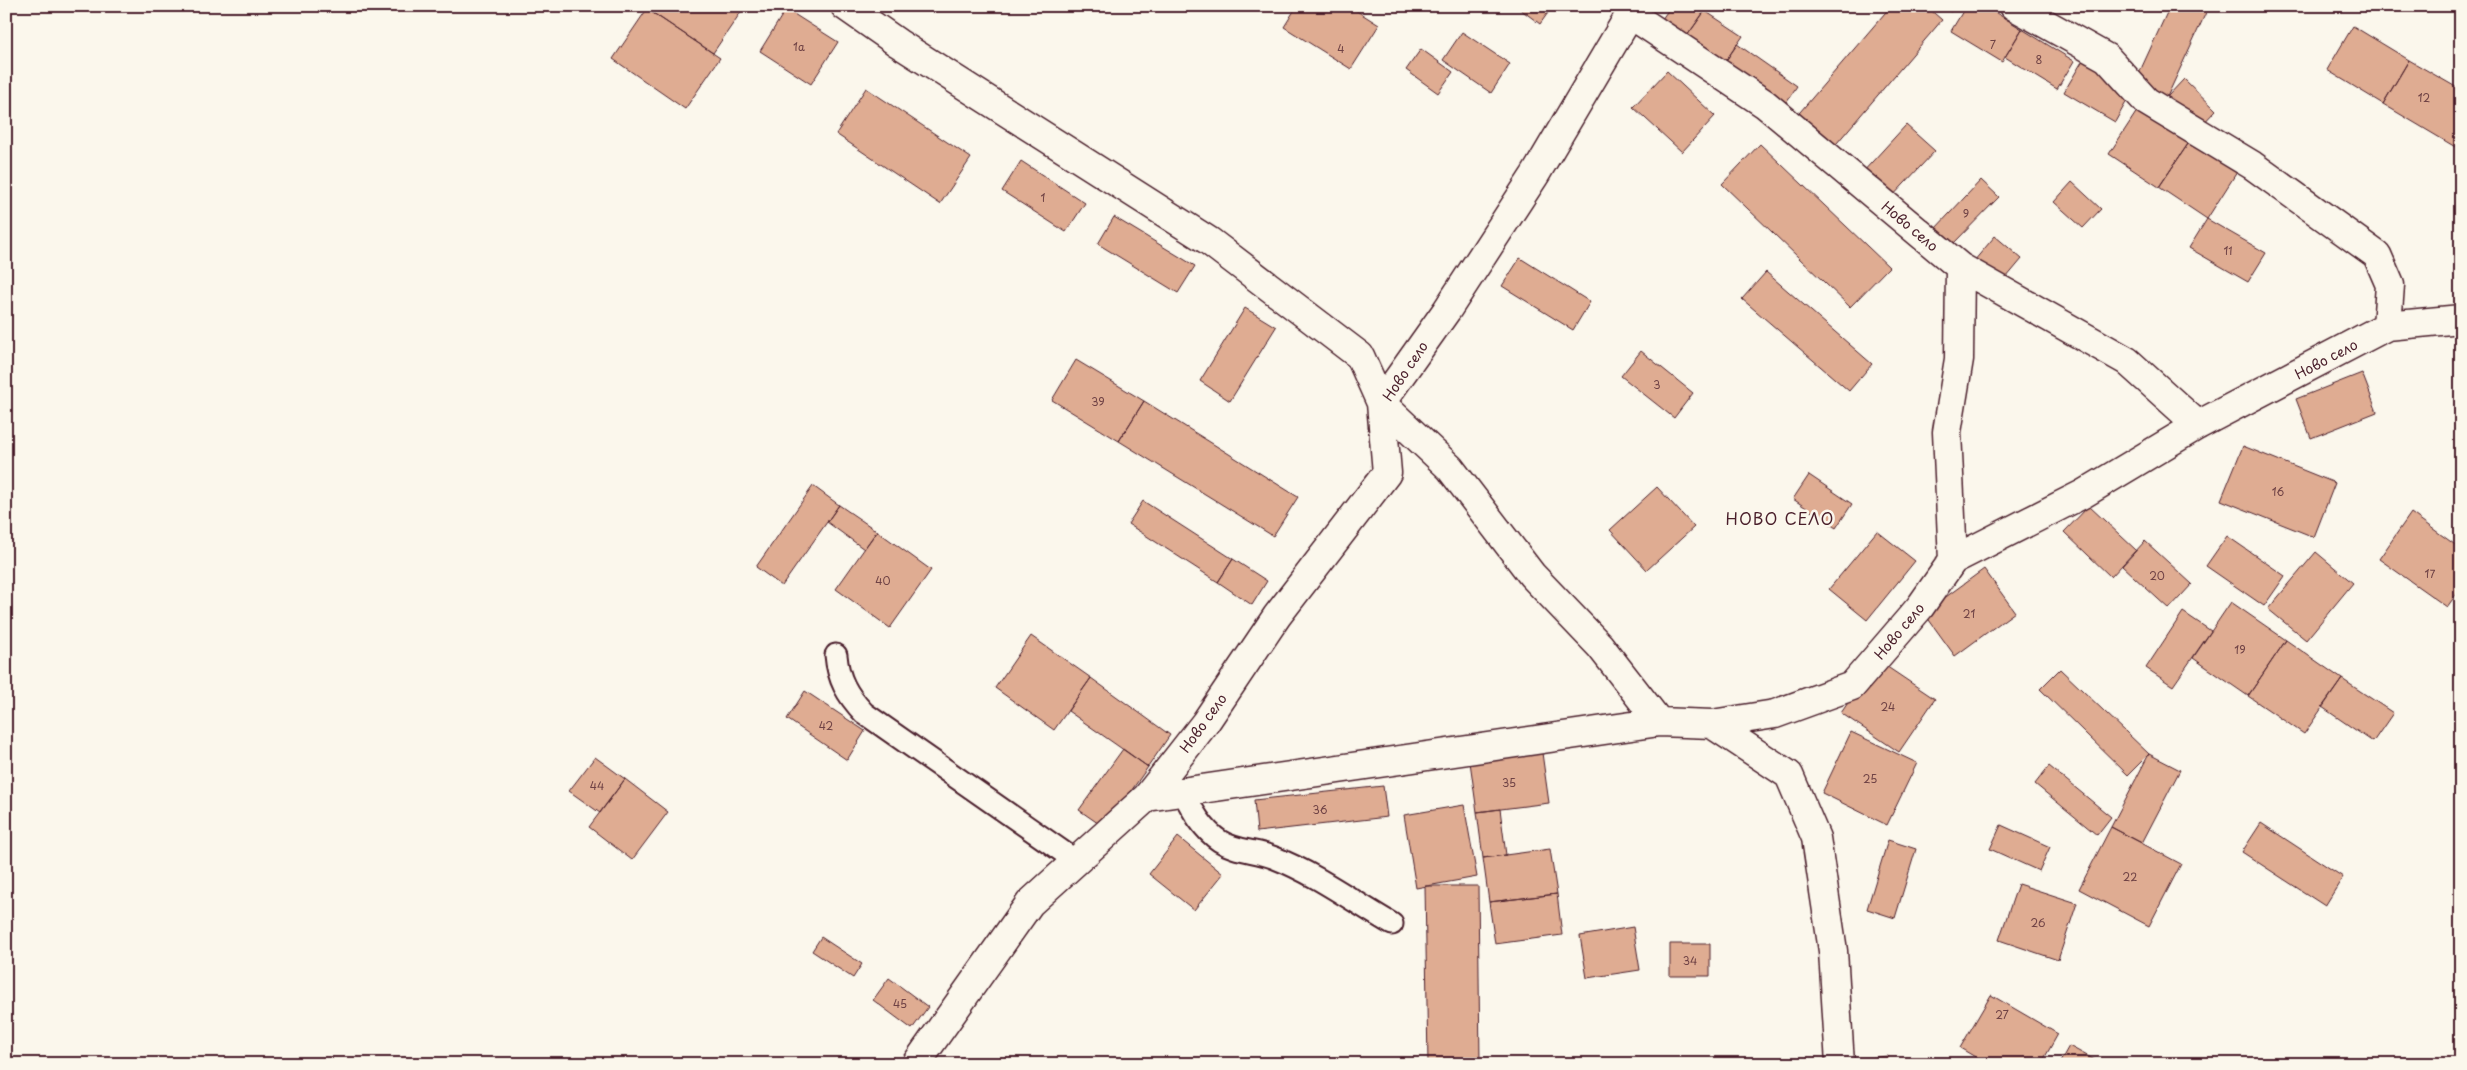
<svg xmlns="http://www.w3.org/2000/svg" width="2467" height="1070" font-family="'Playpen Sans',sans-serif">
<style>
.building{fill:#dfac92;stroke:#4a1f2b}
.lines{fill:none;stroke-linecap:round;stroke-linejoin:round}
.service-casing{stroke:#4a1f2b;stroke-width:25}
.minor-casing{stroke:#4a1f2b;stroke-width:31}
.service{stroke:#fbf7ec;stroke-width:21}
.minor{stroke:#fbf7ec;stroke-width:28}
.labels{text-anchor:middle;dominant-baseline:central;stroke-width:5;stroke-linejoin:round;paint-order:stroke}
.number-label{font-size:11px;fill:#6f4245}
.street-label{font-size:14px;fill:#4a1f2b;stroke:#fbf7ec}
.quarter-label{font-size:16px;letter-spacing:1px;fill:#4a1f2b;stroke:#fbf7ec}
</style>
<rect width="100%" height="100%" fill="#fbf7ec"/>
<filter id="ink" filterUnits="userSpaceOnUse"><feTurbulence type="fractalNoise" baseFrequency=".02" numOctaves="2"/><feDisplacementMap in="SourceGraphic" scale="10" xChannelSelector="R" yChannelSelector="G"/><feConvolveMatrix kernelMatrix="1 2 1 2 8 2 1 2 1" color-interpolation-filters="sRGB"/></filter>
<g filter="url(#ink)">
<path class="building" d="M648,6H745L713,53L647,9Z
M1297,6H1349L1379,25L1351,69L1284,27Z
M1516,6H1545L1550,10L1540,24Z
M1671,6H1708L1687,36L1662,19Z
M1891,6H1926L1942,20L1831,150L1794,119Z
M1941,6H1954L1951,12Z
M1966,6H1985L2022,29L2002,62L1951,31Z
M2170,6H2209L2167,97L2135,82Z
M647,9L720,58L685,109L613,59Z
M786,9L838,42L811,84L760,51Z
M1705,11L1743,36L1725,62L1687,36Z
M2353,26L2409,60L2383,104L2327,70Z
M2022,29L2074,61L2057,89L2005,57Z
M1462,32L1510,64L1491,93L1443,60Z
M1737,44L1797,86L1785,104L1725,62Z
M1421,49L1453,72L1438,93L1406,70Z
M2083,60L2133,90L2115,122L2064,92Z
M2409,60L2461,90V141L2457,148L2383,104Z
M1667,71L1715,116L1682,152L1633,107Z
M2184,79L2216,110L2199,128L2167,97Z
M866,88L971,158L940,204L836,134Z
M2139,108L2190,141L2159,187L2109,154Z
M1906,125L1935,151L1889,200L1861,174Z
M2190,141L2237,172L2207,219L2159,187Z
M1760,144L1889,267L1850,307L1722,184Z
M1021,161L1085,203L1066,232L1002,191Z
M1981,180L1999,197L1951,246L1934,230Z
M2072,182L2101,209L2083,228L2054,202Z
M1114,217L1195,266L1178,293L1098,244Z
M2207,219L2266,253L2248,282L2189,248Z
M1995,236L2022,259L2001,284L1974,261Z
M1520,258L1590,302L1573,330L1502,286Z
M1766,272L1872,364L1849,391L1742,299Z
M1245,308L1276,327L1230,401L1200,381Z
M1641,351L1693,393L1674,418L1621,376Z
M1076,360L1144,401L1119,441L1052,400Z
M2362,373L2377,412L2311,438L2296,399Z
M1144,401L1298,497L1273,536L1119,441Z
M2243,446L2335,483L2314,537L2221,500Z
M1809,475L1852,504L1836,528L1793,499Z
M813,486L839,505L782,586L756,567Z
M1657,487L1694,527L1647,570L1610,530Z
M1143,501L1233,559L1218,582L1128,524Z
M839,505L877,531L864,549L827,522Z
M2089,506L2136,550L2111,577L2064,532Z
M2411,513L2461,549V588L2447,607L2379,559Z
M877,531L931,570L890,628L836,589Z
M1877,531L1915,561L1867,620L1829,589Z
M2227,536L2285,576L2264,606L2206,566Z
M2145,541L2192,584L2169,609L2122,566Z
M2316,552L2353,583L2306,640L2268,609Z
M1233,559L1267,581L1252,605L1218,582Z
M1984,569L2015,612L1955,656L1924,613Z
M2231,602L2286,640L2248,696L2193,658Z
M2183,612L2211,631L2173,686L2146,668Z
M1031,636L1091,678L1054,730L995,688Z
M2286,640L2342,679L2304,734L2248,696Z
M1877,660L1935,699L1899,752L1841,713Z
M2060,669L2149,754L2128,775L2040,689Z
M1091,678L1170,735L1148,767L1068,711Z
M2342,679L2393,713L2373,742L2322,707Z
M805,691L865,731L847,760L787,719Z
M1851,732L1917,763L1887,825L1822,793Z
M1123,749L1148,767L1105,828L1079,810Z
M1542,753L1549,803L1477,812L1470,762Z
M2149,754L2180,770L2142,843L2111,827Z
M595,757L625,779L600,813L569,791Z
M2049,766L2111,817L2097,835L2035,784Z
M625,779L668,812L632,860L589,827Z
M1383,786L1387,817L1257,832L1254,800Z
M1464,805L1477,877L1416,888L1404,815Z
M1500,809L1506,855L1483,858L1477,812Z
M2261,823L2343,877L2325,906L2242,852Z
M2001,825L2050,847L2039,871L1990,849Z
M2111,827L2181,864L2149,926L2079,889Z
M1178,837L1223,874L1194,910L1149,874Z
M1888,840L1916,849L1895,918L1867,909Z
M1550,849L1557,894L1489,902L1483,858Z
M2018,884L2077,903L2058,960L1999,940Z
M1425,886H1478L1480,1064H1428Z
M1557,894L1562,935L1495,944L1489,902Z
M1633,927L1640,970L1587,978L1580,936Z
M821,937L862,964L853,978L812,951Z
M1670,944H1710V976H1670Z
M889,978L928,1007L912,1029L873,1000Z
M1991,995L2058,1034L2041,1064H1987L1960,1048Z
M2069,1046L2102,1064H2059Z
M1888,1056L1889,1064H1845V1060Z"/>
<g class="lines">
<defs>
<path id="service" d="M836,655C838,679 847,695 864,713L1076,861
M1183,792C1192,810 1203,830 1220,841C1237,852 1257,850 1275,858C1316,874 1354,902 1392,924"/>
<path id="minor" d="M845,6L898,43L1209,241L1360,356L1381,403L1450,468L1532,575L1600,646L1659,722
M2014,6L2107,58L2146,101L2252,165L2377,255L2390,285L2387,326
M1630,14L1765,104L1960,267L2127,361L2198,425
M1953,560L1947,432L1959,359L1960,267
M1712,724L1789,775L1816,838L1833,951L1840,1064
M1147,797L1659,722L1712,724L1775,714L1852,686L1920,607L1953,560L2083,494L2198,425L2387,326L2461,319
M916,1064L1030,903L1147,797L1205,723L1277,616L1387,473L1381,403L1447,310L1535,175L1635,6"/>
</defs>
<use href="#service" class="service-casing"/>
<use href="#minor" class="minor-casing"/>
<use href="#service" class="service"/>
<use href="#minor" class="minor"/>
</g>
</g>
<g class="labels">
<g class="number-label">
<text x="1993" y="44">7</text>
<text x="799" y="46">1a</text>
<text x="1341" y="48">4</text>
<text x="2039" y="59">8</text>
<text x="2424" y="97">12</text>
<text x="1043" y="197">1</text>
<text x="1966" y="213">9</text>
<text x="2228" y="250">11</text>
<text x="1657" y="384">3</text>
<text x="1098" y="401">39</text>
<text x="2278" y="491">16</text>
<text x="2430" y="573">17</text>
<text x="2157" y="575">20</text>
<text x="883" y="580">40</text>
<text x="1969" y="613">21</text>
<text x="2240" y="649">19</text>
<text x="1888" y="706">24</text>
<text x="826" y="725">42</text>
<text x="1870" y="778">25</text>
<text x="1509" y="782">35</text>
<text x="597" y="785">44</text>
<text x="1320" y="809">36</text>
<text x="2130" y="876">22</text>
<text x="2038" y="922">26</text>
<text x="1690" y="960">34</text>
<text x="900" y="1003">45</text>
<text x="2002" y="1014">27</text>
</g>
<g class="street-label">
<text transform="translate(1910 226) rotate(40)">Ново село</text>
<text transform="translate(2326 359) rotate(-28)">Ново село</text>
<text transform="translate(1405 371) rotate(-56)">Ново село</text>
<text transform="translate(1899 631) rotate(-50)">Ново село</text>
<text transform="translate(1203 723) rotate(-54)">Ново село</text>
</g>
<g class="quarter-label">
<text x="1780" y="518">НОВО СЕЛО</text>
</g>
</g>
<rect width="2467" height="1070" fill="none" stroke="#fbf7ec" stroke-width="25"/>
<rect x="12" y="12" width="2442" height="1045" fill="none" stroke="#4a1f2b" stroke-width="2" filter="url(#ink)"/>
</svg>
